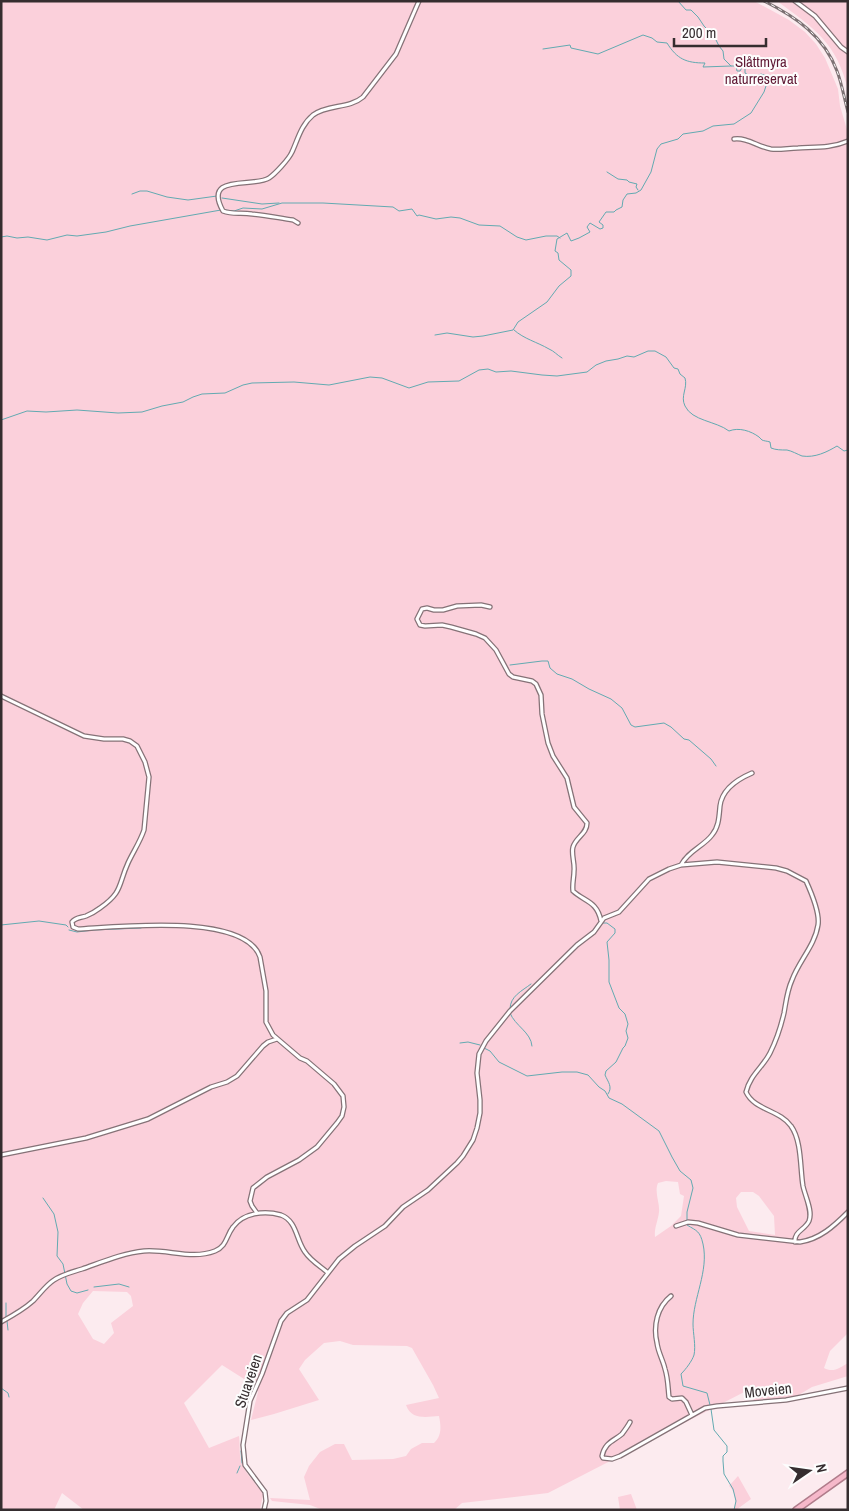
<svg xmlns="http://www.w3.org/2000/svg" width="849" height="1511" font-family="'Archivo Narrow',sans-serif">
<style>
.green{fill:#fbd0db;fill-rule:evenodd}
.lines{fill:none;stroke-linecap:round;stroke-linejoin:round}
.stream{stroke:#62aab1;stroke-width:1}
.minor-casing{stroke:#857277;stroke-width:5.5}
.trunk-casing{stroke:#b07c8b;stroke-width:8}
.minor{stroke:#fff;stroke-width:3}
.trunk{stroke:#f6b8ca;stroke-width:5}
.rail-casing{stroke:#7c7173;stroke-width:3}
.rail{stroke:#fdfdfd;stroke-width:1;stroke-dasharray:4;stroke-linecap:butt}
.labels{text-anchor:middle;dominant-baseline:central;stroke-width:4;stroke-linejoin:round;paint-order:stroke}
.park-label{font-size:15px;fill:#601a35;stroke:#fdfdfd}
.street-label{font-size:15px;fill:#352d2f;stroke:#fdfdfd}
</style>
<rect width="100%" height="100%" fill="#fcebef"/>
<path class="green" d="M1,1H754L789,20L805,32L816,44L825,58L838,89L840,106L848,133V1333L830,1351L824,1368C833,1373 840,1368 848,1363V1376L812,1387L792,1399L753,1404L754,1396L752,1388L548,1493L462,1503L454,1510H323L310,1505L272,1501L270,1498L310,1500L304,1477L309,1466L320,1452L335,1444H344L352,1460L393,1459L406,1456L411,1449L422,1443H434C442,1436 441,1426 439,1416C426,1417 411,1420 406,1405L439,1398L433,1385L412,1348L407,1346L353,1345L340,1341L324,1343L305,1360L299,1369L319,1400L274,1414L251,1420L258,1392L252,1384L222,1365L184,1403L209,1448L239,1436C240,1444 239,1453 241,1461C245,1474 256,1483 263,1494L260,1510H84L62,1493L54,1510H1ZM666,1181L678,1182L680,1194L684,1196L681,1216L671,1226L655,1237C654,1228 658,1221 659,1212C660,1203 654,1192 658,1183ZM741,1192H753L759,1196L774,1216L775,1235L749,1231L737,1207L736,1198ZM93,1291L127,1292L131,1296L133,1306L111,1323L114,1333L104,1344L93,1339L78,1314L83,1303Z
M777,1H848V90C837,43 814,28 777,1Z
M738,1476L751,1499L736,1510H734C736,1501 736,1492 729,1486Z
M631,1494L637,1510H620L618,1497Z"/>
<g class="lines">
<path class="stream" d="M543,49L570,45L571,48L598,54L643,35L652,38L657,42L667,43C677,59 686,63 705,63L703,67L731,66
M607,172L618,179L627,180L629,182L637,184L636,187L638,190
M132,194L140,191H147L167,197L188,200L217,196
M222,198L262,204L279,203
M225,210L234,211L243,208L262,209L282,203H323L393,207L399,211L412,209L417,216L419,215L436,219L451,217L460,218L479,225L500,226L517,237L526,240L546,236H557L560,238
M1,237L7,236L17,238L28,237L47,240L67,235L77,236L106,232L130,226L221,210
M514,330C524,339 537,342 549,349C554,351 557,355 562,358
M435,335L447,333L473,337L483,336L513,330L518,322L547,302L559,286L571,276V270L559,260L558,253L555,251L557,239L567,233L571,241L579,238L590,232L587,227L590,223L600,229L603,228V225L599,222L606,212H614L616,210L622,207L623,200L627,194L636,193L641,190L651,172L657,149L661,144L678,139L683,134L703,131L713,126L734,124L751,113L764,92L767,83V76L761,74L753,78L745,73V69L743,66L740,71H737L736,66H731L724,59L723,51L719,46L714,36L704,26L698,17L691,10H686L678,1
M1,420L27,411L46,412L77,410L118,413L142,412L162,406L183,402L193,397L202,394L225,393L243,385L252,383L294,382L329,385L370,377L382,378L409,388L428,382L459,381L479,370L488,369L496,372L511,371L542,375L557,376L587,372L596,365L606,361L618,359L627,356L634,357L648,351H655L666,357L674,368L678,369L680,374L685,378C688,388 680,396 685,406C692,421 716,421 729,431C739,427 751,431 759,437C760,438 761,439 762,440C764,441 767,441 770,442L771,448C776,450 781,450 787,450C792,451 797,454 802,456C815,458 827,452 837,446L844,451L848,450
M510,665L542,661H548L550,668L557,674L572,679L589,689L611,699L622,708L631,725L635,727L664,723L671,727L684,739L689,740L711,759L716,766
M603,923H607L615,929V933L607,942L609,960V982L619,1008L625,1014L628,1024L626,1031L628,1038L625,1046L623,1048L616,1062L606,1071L605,1075C608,1082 613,1087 608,1094
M1,925L39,921L66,925L68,927
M69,930L77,932L93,930L141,928
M510,1009C510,996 522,991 531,984
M510,1013C515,1026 531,1032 532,1046
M460,1043L468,1042L480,1045
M484,1048L490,1051L499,1062L527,1076L562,1072H577L588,1075L599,1087L605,1091L609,1098L622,1104L659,1131L672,1157L680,1171L691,1180L693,1188L687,1212V1225C697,1231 700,1231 703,1244C709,1271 693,1298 693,1324C693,1333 696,1346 694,1355C692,1361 686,1369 681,1374L683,1386L707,1393L710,1405
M43,1198L54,1214L58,1232L57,1256L63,1264L67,1284L71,1291L77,1293L88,1290
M94,1287L119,1284L129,1287
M6,1317V1303
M7,1321L8,1330
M1,1388L8,1393L9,1397
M711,1409L714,1430L727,1446V1452L723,1456V1461L724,1474L733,1489L736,1501L734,1510
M241,1451L242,1463
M237,1473L240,1466"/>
<defs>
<path id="minor" d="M795,1L815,16L841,47L848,52
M734,139C747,137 758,147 771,149C780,150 789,148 798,148C815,147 832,148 848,141
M298,223L293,220C279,218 265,215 252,214C241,212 233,215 223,211C202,173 254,188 269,178C275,174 289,159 292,152C298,139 301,125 313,115C328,104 349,109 363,97L396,54L419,1
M490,607L481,605L457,606L443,610H434L427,608L422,609L417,619L420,625L425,626L442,625L451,627L476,634L485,638L496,650L509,674L513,677L532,681L536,684L541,695L542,714L548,743L553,756L567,778L574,807L587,823C587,834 576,837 573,847C571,854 575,863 574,871C574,878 572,884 573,891C585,902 597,901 601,921
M1,696L84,736L104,739H123L130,741L137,746L145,762L149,777L144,830C140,842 133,852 128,863C118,885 123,892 100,908C96,911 91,914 86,916C80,918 76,917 72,922L73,927L78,929C116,927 245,912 260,957L266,991V1022L273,1035L300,1058L307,1061L334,1084L343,1096L344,1107L342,1116L337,1123L317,1147L299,1160L267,1177L253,1188L250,1201L252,1206L257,1213
M681,865C688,851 704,846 712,835C719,827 719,816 720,806C722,789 738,779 752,773
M1,1155L86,1138L148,1119L211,1087L227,1082L237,1076L263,1046L268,1042L277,1039
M676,1226L688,1222L698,1223L738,1235L800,1242C820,1239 834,1226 848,1212
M671,1296C657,1307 653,1326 657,1343C658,1352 663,1360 665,1369C668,1378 668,1388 669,1397L672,1399L682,1398L686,1402L692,1415
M1,1322C12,1316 23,1310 33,1301C40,1294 46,1285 54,1280C63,1274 73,1272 82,1269C102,1262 123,1253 144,1251C168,1249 192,1260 215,1251C227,1246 226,1236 233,1227C243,1213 264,1210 281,1215C297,1221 296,1240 305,1252C310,1260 320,1266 327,1272
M630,1422C628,1426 625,1430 622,1434C614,1441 605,1442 602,1456L603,1458L612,1459L620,1456L705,1408L717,1406L786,1400L848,1388
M264,1510L266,1501L265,1492L245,1465L243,1445L250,1401L262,1374L281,1321L287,1313L307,1300L339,1259L355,1246L385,1226L403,1207L428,1190L457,1163L463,1156L473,1140L477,1128L480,1113V1100L477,1073L479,1054L486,1041L510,1011L577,945L594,932L604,918L619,912L649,879L669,869L681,865L717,862L776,868L787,871L806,881C811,892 820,913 818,925C815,945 799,961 792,980C787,991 786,1002 784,1013C781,1026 776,1041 770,1053C763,1067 750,1075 746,1092C754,1110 780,1110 791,1126C802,1141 800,1169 803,1186C805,1196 813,1211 809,1221C805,1230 794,1231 795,1242"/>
<path id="trunk" d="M796,1510L848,1473"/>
</defs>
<use href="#minor" class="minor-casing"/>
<use href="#trunk" class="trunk-casing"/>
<use href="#minor" class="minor"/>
<use href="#trunk" class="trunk"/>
<defs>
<path id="rail" d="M764,1C796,17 824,36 837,71C842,84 844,98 848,112"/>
</defs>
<use href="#rail" class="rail-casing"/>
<use href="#rail" class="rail"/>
</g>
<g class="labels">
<g class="park-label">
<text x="761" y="61">Slåttmyra<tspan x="761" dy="17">naturreservat</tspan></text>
</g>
<g class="street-label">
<text transform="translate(248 1381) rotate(-71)">Stuaveien</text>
<text transform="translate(768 1390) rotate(-6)">Moveien</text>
</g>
</g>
<rect width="849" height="1511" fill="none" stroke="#352d2f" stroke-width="5"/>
<g transform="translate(809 1471) rotate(77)" stroke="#fdfdfd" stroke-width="4" paint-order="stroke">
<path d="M0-4L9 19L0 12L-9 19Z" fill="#352d2f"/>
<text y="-8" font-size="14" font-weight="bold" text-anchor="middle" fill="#352d2f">N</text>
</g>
<path d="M674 38v8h92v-8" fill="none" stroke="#352d2f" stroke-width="2.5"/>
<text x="682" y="38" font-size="15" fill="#352d2f" stroke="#fdfdfd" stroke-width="4" paint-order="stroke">200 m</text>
</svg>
